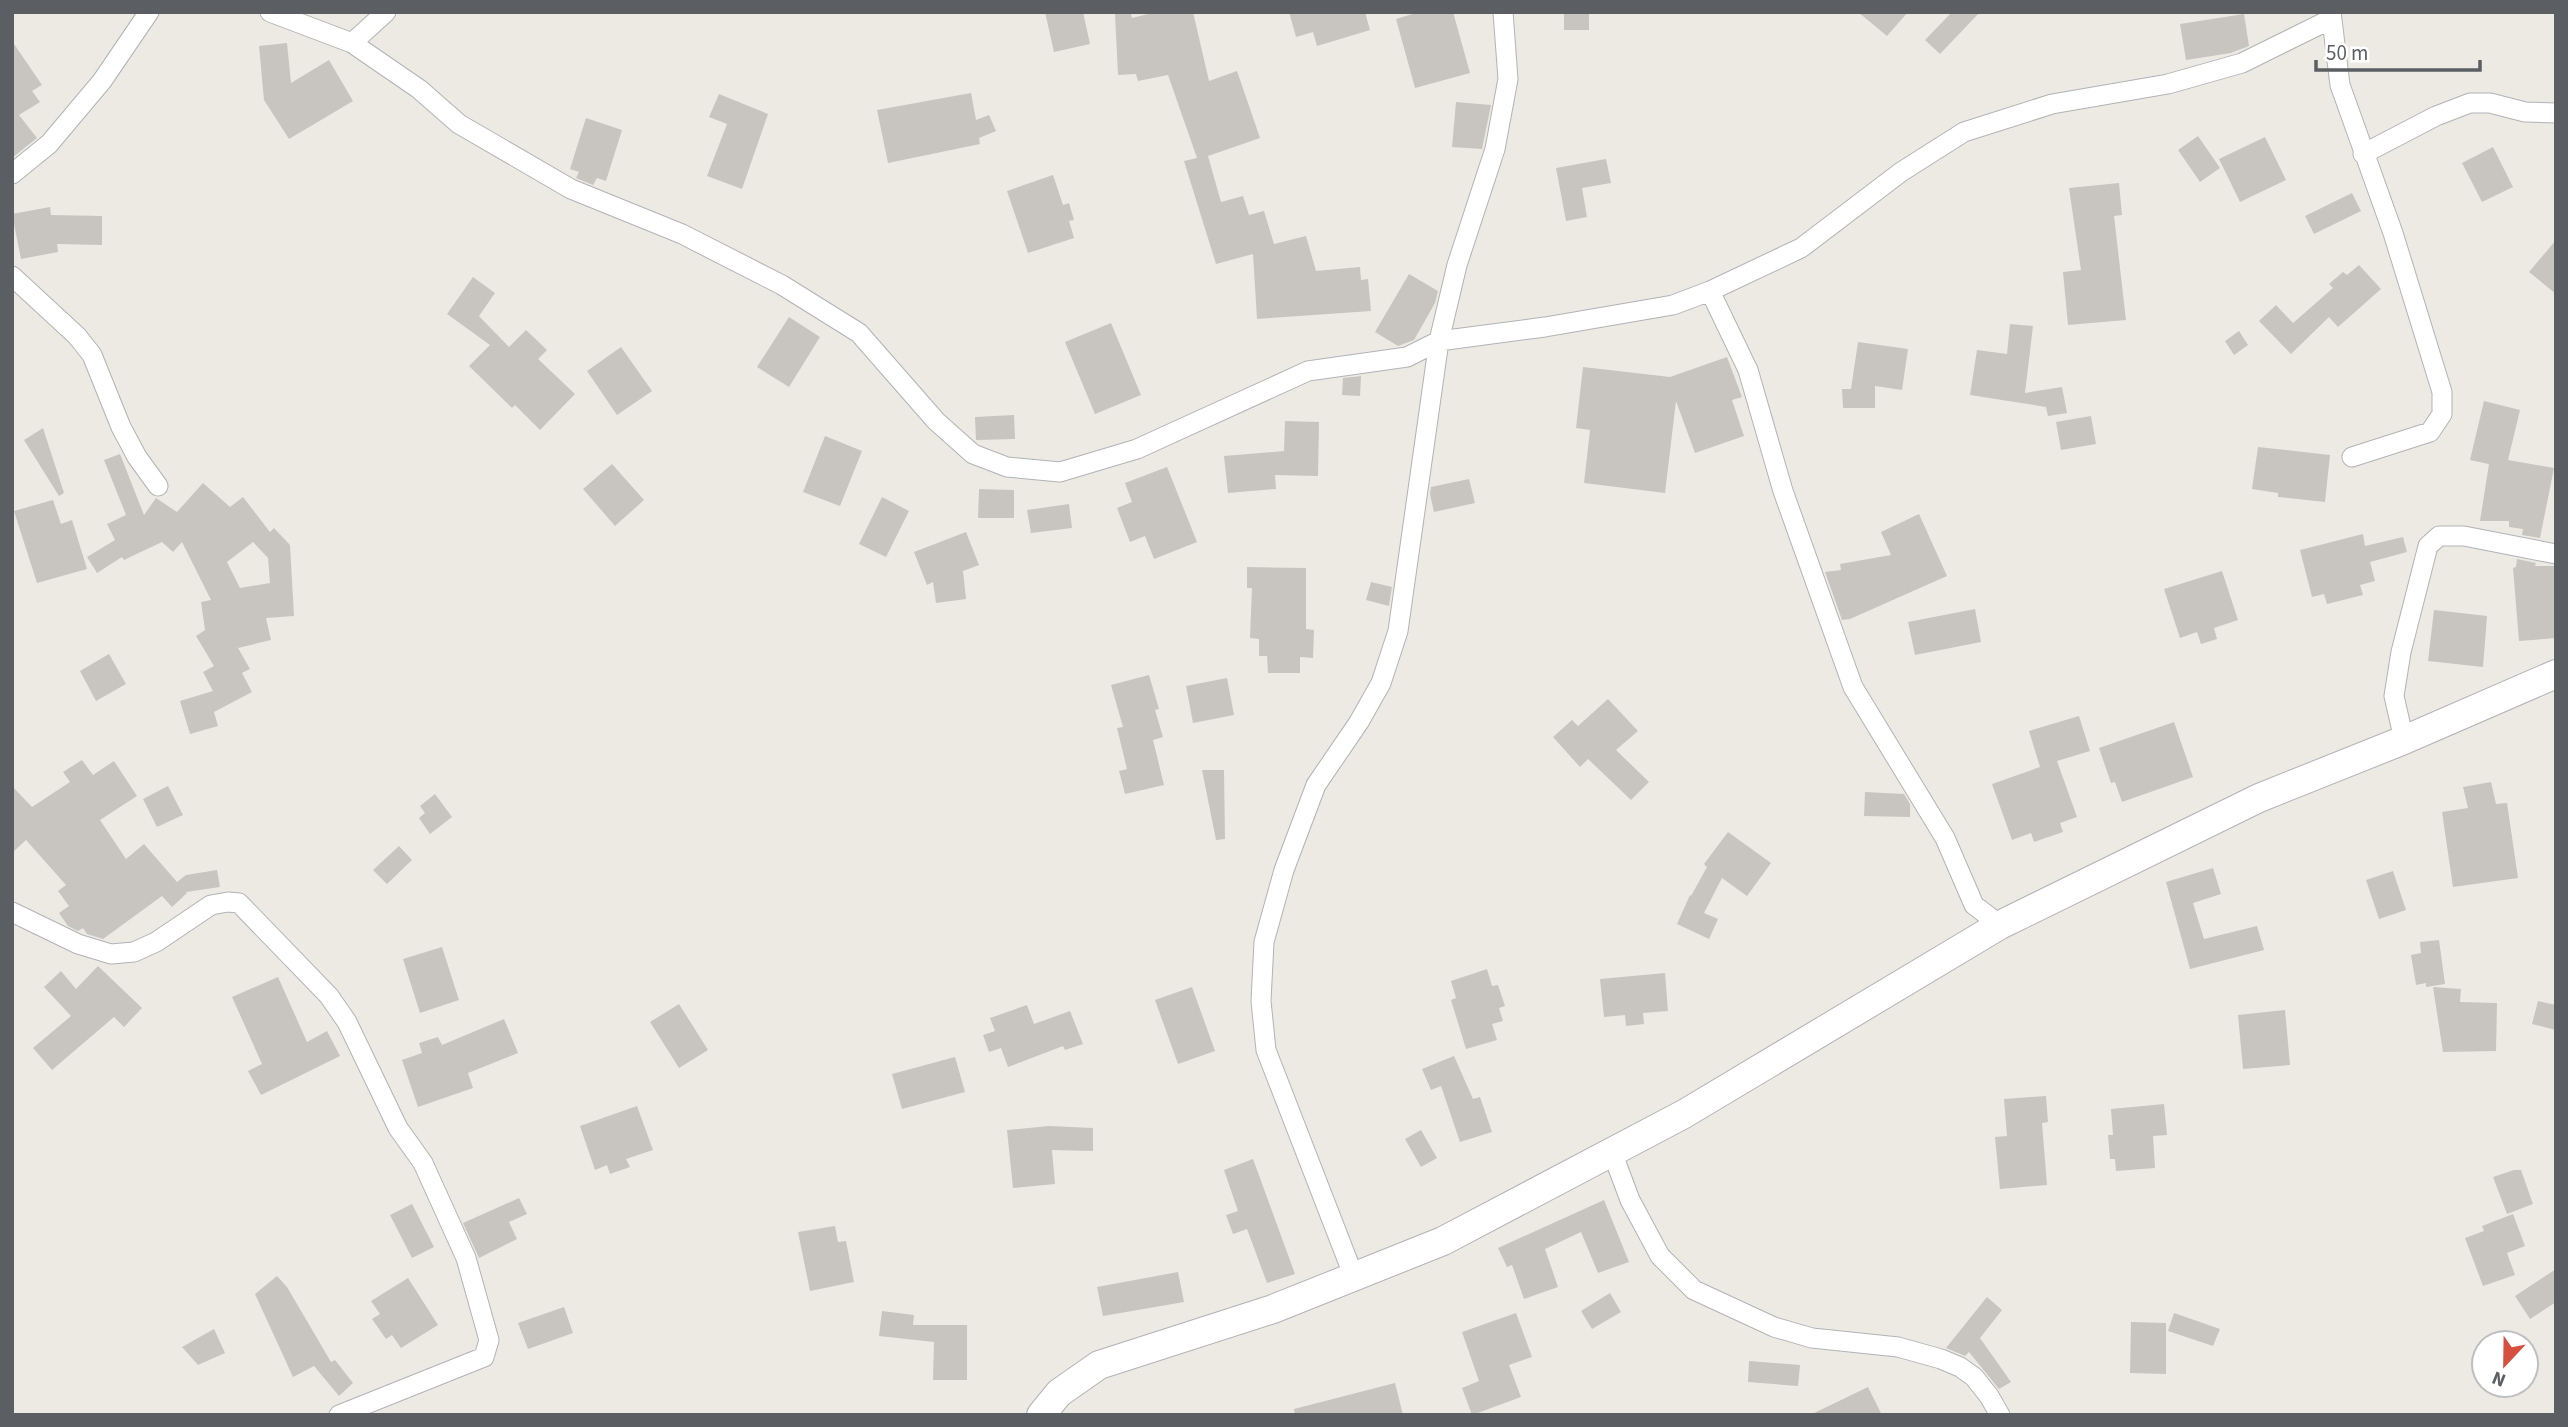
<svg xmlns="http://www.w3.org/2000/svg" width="2568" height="1427" font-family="'Source Sans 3',sans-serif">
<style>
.building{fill:#c8c5c0;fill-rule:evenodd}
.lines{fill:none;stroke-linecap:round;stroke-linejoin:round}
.street-casing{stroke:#b0b3b7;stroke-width:21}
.secondary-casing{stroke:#b0b2b7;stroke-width:30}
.street{stroke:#fff;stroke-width:19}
.secondary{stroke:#fff;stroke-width:28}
</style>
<rect width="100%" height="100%" fill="#eceae3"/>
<path class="building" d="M1045,12H1083L1090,44L1054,52Z
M1156,12H1193L1209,81L1237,71L1260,138L1208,156L1221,202L1243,196L1249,215L1264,211L1274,244L1306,236L1316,271L1360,267L1361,280L1368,279L1371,311L1257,319L1253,254L1216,264L1184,161L1197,158L1168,75L1138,81L1136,74L1118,75L1115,14H1131L1132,18Z
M1289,12H1365L1370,30L1317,46L1313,32L1296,37Z
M1419,12H1453L1470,73L1415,88L1396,19Z
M1564,12H1589V30H1564Z
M1858,12H1908L1887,36Z
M1952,12H1980L1940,54L1925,40Z
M2244,14L2249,46L2231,53L2186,60L2180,24Z
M12,41L42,85L32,91L40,102L19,115L37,138L12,158Z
M287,43L291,83L329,60L353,101L289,139L264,100L259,46Z
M971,93L976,120L989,115L996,131L979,138L980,144L888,163L877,110Z
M719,94L768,114L742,189L707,176L727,124L709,117Z
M1456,102L1491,105L1482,149L1452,147Z
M586,118L622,130L606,181L597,178L593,185L576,178L579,172L570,169Z
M2198,136L2220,168L2200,182L2178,150Z
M2265,137L2286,180L2240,202L2219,159Z
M2493,147L2513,187L2482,202L2462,163Z
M1606,159L1611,183L1582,188L1587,217L1566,221L1556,168Z
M1053,175L1063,205L1069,203L1074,220L1069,221L1074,238L1028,253L1007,191Z
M2119,183L2122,215L2114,216L2126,320L2068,325L2063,272L2081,270L2069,188Z
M2352,193L2361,211L2314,234L2305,216Z
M50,207L51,215L102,216V245L57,244L58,252L21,259L12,214Z
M2556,240V294L2529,272Z
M2359,265L2381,289L2338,327L2329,317L2291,354L2259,321L2276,305L2293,323L2333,288L2329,284L2343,272L2347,275Z
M1409,274L1438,291L1435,303L1414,340L1398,346L1375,332Z
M473,277L495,293L479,316L509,347L526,330L547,350L538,359L575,394L540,430L515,405L512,408L469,366L490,345L447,314Z
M789,317L820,337L789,387L757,367Z
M1111,323L1141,395L1095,414L1065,342Z
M2010,324L2033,326L2025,393L2062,387L2067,413L2048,416L2046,407L1970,395L1977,350L2007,354Z
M2239,331L2248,345L2234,355L2225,341Z
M1858,342L1908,349L1902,390L1875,386V408H1843L1842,389H1851Z
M621,347L652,391L617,415L587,371Z
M1727,357L1742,397L1732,400L1744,436L1695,453L1676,401L1665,493L1584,483L1590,430L1576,428L1583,367L1670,377Z
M1361,376L1360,396L1342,395L1343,378Z
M2484,401L2520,410L2508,460L2554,468L2540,538L2522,535L2523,529L2509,527V521H2480L2489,464L2470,460Z
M1014,415L1015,439L976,440L975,417Z
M2091,416L2096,444L2061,450L2056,422Z
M1285,421L1319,422L1318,476L1275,475L1276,489L1228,493L1224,456L1284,451Z
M43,428L64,493L59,496L24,440Z
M825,436L862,451L840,506L803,492Z
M2258,447L2330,455L2325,502L2278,497V493L2252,489Z
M120,454L144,515L156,498L177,512L203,483L230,507L243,497L270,532L274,528L290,545L294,616L266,618L271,640L238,648L250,669L242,673L252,692L214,712L218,726L190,734L180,701L213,691L203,672L214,666L196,636L205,630L201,602L211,600L182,542L173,552L162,542L124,560L122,557L97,573L87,557L115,540L107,524L126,515L104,460ZM253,542L268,558L270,583L240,588L227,562Z
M612,464L644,500L615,526L583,489Z
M1167,467L1197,542L1154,559L1145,536L1130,542L1117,508L1132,502L1125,483Z
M1469,479L1475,503L1434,512L1430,494L1431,487Z
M979,489L1014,490V518H978Z
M882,497L909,511L886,557L859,544Z
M53,500L61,524L72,520L87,569L37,583L14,511Z
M1069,504L1072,528L1031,533L1027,510Z
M1919,514L1947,576L1850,619L1842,620L1825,572L1841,570L1840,564L1891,555L1881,532Z
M966,532L979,565L963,571L966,599L936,603L933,582L927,585L914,552Z
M2363,534L2365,546L2403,537L2407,552L2370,562L2375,581L2360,585L2363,595L2327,604L2324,594L2312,597L2300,550Z
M2517,559L2536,563L2535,566H2556V638L2519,641L2513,568L2516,567Z
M1247,567L1306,568V629L1314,630L1313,658L1300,657V673H1268L1267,656H1259V639L1250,638L1252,588H1247Z
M2222,571L2238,620L2214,628L2217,639L2201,644L2197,632L2180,638L2164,589Z
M1371,582L1392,587L1389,606L1366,600Z
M1975,609L1981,642L1915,655L1908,622Z
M2434,610L2487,616L2483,667L2428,661Z
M109,654L126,684L96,701L80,671Z
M1149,675L1159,709L1155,710L1163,737L1153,740L1164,785L1125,794L1119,771L1127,769L1117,728L1123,727L1111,685Z
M1227,678L1234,715L1193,723L1186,686Z
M1608,699L1638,731L1616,750L1649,782L1631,800L1588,759L1580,767L1553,737L1572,720L1578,726Z
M2079,716L2090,751L2057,761L2077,817L2060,823L2063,832L2034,842L2031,833L2012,840L1992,784L2040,767L2029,731Z
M2174,722L2193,777L2122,802L2115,782L2111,783L2099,748Z
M82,760L93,775L114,761L137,796L100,820L126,859L144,844L177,882L186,875L217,870L220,887L186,892L187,893L172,907L162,896L103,939L87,934L83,928L78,931L68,926L59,913L69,906L58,891L66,885L26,840L12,853V786L32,807L70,782L63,772Z
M1202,770H1224L1225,839L1216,840Z
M2491,782L2496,804L2507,803L2518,878L2453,887L2442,812L2468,808L2463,787Z
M168,786L183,815L157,827L143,799Z
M1865,792L1904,794L1910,804V817L1864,816Z
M435,794L452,817L430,834L419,818L425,813L420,806Z
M1728,832L1771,863L1747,896L1722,878L1704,913L1718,919L1709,939L1677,924L1690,895L1691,896L1707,867L1704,864Z
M399,846L412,860L387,884L373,870Z
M2213,868L2221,894L2193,903L2204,939L2257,926L2264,950L2190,969L2166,882Z
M2393,871L2406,910L2379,919L2366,880Z
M2439,940L2445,984L2426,987V983L2416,985L2411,955L2421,953L2420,942Z
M442,947L459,1000L420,1013L403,959Z
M98,966L142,1008L124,1027L114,1017L52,1070L33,1048L71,1016L44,987L61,971L76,989Z
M1487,969L1492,986L1498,985L1505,1006L1499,1008L1503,1021L1492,1024L1497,1040L1466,1049L1451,1000L1456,998L1451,981Z
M1665,973L1668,1011L1643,1013L1644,1024L1626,1026L1625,1015L1604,1017L1600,979Z
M278,977L307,1042L327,1031L340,1056L261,1095L248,1071L262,1064L232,997Z
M1192,987L1215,1051L1178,1064L1155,1000Z
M2433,987L2461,989L2460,1002L2497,1003L2496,1051L2443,1052Z
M2538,1001L2556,1005V1030L2532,1024Z
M679,1004L708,1050L679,1068L650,1022Z
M1027,1005L1034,1024L1070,1011L1083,1044L1065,1050L1063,1046L1008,1067L1001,1048L989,1052L983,1035L995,1031L990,1018Z
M2285,1010L2290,1065L2243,1069L2238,1015Z
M504,1019L518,1053L468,1073L473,1088L418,1107L402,1060L422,1053L419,1043L438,1037L442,1045Z
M1454,1056L1473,1099L1480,1097L1492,1132L1460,1142L1441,1086L1431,1090L1422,1069Z
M955,1057L965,1092L902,1109L892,1074Z
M2046,1096L2048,1122L2042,1123L2047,1185L2000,1189L1995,1137L2007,1136L2004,1099Z
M2164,1104L2167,1135L2153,1136L2155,1168L2116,1171L2115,1159H2110L2108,1135H2113L2111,1109Z
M637,1106L653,1150L626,1159L630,1167L610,1174L607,1165L595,1170L580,1126Z
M1049,1126L1093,1128V1151L1052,1150L1055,1184L1013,1188L1007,1130Z
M1421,1130L1437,1158L1421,1167L1405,1139Z
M1253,1159L1295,1274L1267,1283L1247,1229L1233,1234L1226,1215L1238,1211L1224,1170Z
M2514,1170H2521L2533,1204L2507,1214L2493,1177Z
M519,1198L527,1214L509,1222L517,1239L479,1258L463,1223Z
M1604,1200L1629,1262L1598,1273L1581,1232L1545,1249L1558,1287L1524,1299L1512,1265L1507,1267L1498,1248Z
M412,1204L434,1247L412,1258L390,1215Z
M2513,1214L2525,1246L2507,1253L2515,1275L2483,1286L2465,1238L2484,1231L2482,1226Z
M835,1226L838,1242L846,1241L854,1282L810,1291L798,1232Z
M2556,1269V1302L2530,1319L2515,1296Z
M1178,1272L1184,1302L1103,1316L1097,1287Z
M277,1276L287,1287L331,1362L335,1360L353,1383L339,1396L314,1366L293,1377L255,1294Z
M408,1278L438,1325L401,1348L392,1335L386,1339L372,1319L380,1314L371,1301Z
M1610,1293L1621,1312L1592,1329L1581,1311Z
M1987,1297L2002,1310L1980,1338L2011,1382L1999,1389L1969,1352L1965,1356L1946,1348Z
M564,1307L573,1333L528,1349L518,1323Z
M882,1311L914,1315L913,1325H967V1380H933L934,1342L879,1336Z
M1516,1313L1532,1357L1509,1365L1521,1397L1472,1415L1462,1388L1479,1381L1462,1332Z
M2174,1313L2220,1329L2213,1346L2168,1331Z
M2131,1322L2166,1323V1374L2130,1373Z
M214,1329L225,1353L198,1365L182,1347Z
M1749,1361L1800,1365L1798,1386L1748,1382Z
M1395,1383L1403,1415H1295L1294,1409Z
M1868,1387L1882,1415H1810Z"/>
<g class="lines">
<defs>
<path id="street" d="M270,12L352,43L419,89L459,124L571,189L682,234L782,285L859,333L936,421L973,454L1007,467L1060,472L1137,449L1308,371L1407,357L1439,341L1545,327L1673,305L1710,291L1801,248L1901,172L1964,132L2052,104L2168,84L2242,63L2331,19
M2331,12L2340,85L2393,233L2442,392V414L2430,432L2352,457
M352,43L386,12
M2363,154L2436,116L2470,103H2490L2525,112L2556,113
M12,174L49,144L102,81L149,12
M12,276L77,336L92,355L121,427L137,457L158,486
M1710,291L1748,370L1783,491L1853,687L1945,838L1974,905L2000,925
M2404,740L2394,696L2401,652L2428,546L2439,536H2464L2556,554
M12,912L78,944L111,954L134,952L156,942L211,905L228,902L239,903L329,996L347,1022L398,1128L423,1163L466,1258L489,1340L484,1357L339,1415
M1612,1152L1630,1200L1660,1256L1694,1290L1774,1327L1812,1338L1898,1347L1941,1359L1960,1367L1974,1377L1989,1396L2000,1415
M1354,1277L1266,1050L1261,1001L1264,942L1284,870L1316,785L1359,722L1381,683L1398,631L1439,341L1457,265L1495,149L1508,79L1503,12"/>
<path id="secondary" d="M1041,1415L1059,1393L1099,1365L1273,1309L1443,1241L1684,1114L2000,925L2259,798L2404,740L2556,674"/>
</defs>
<use href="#street" class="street-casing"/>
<use href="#secondary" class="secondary-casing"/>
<use href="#street" class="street"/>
<use href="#secondary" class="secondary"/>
</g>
<rect width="2568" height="1427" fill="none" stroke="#5b5e62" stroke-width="28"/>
<g transform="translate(2505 1364) rotate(202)"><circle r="33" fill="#ffffff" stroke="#bdbfc0" stroke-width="2"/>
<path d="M0-5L12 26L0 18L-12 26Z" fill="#d6503f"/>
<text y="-10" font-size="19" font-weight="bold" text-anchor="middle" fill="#5b5e62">N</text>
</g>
<path d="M2316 60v10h164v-10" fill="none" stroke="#5b5e62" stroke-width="3.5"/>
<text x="2326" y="60" font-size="21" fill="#5b5e62" stroke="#ffffff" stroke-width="5" paint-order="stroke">50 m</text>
</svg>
